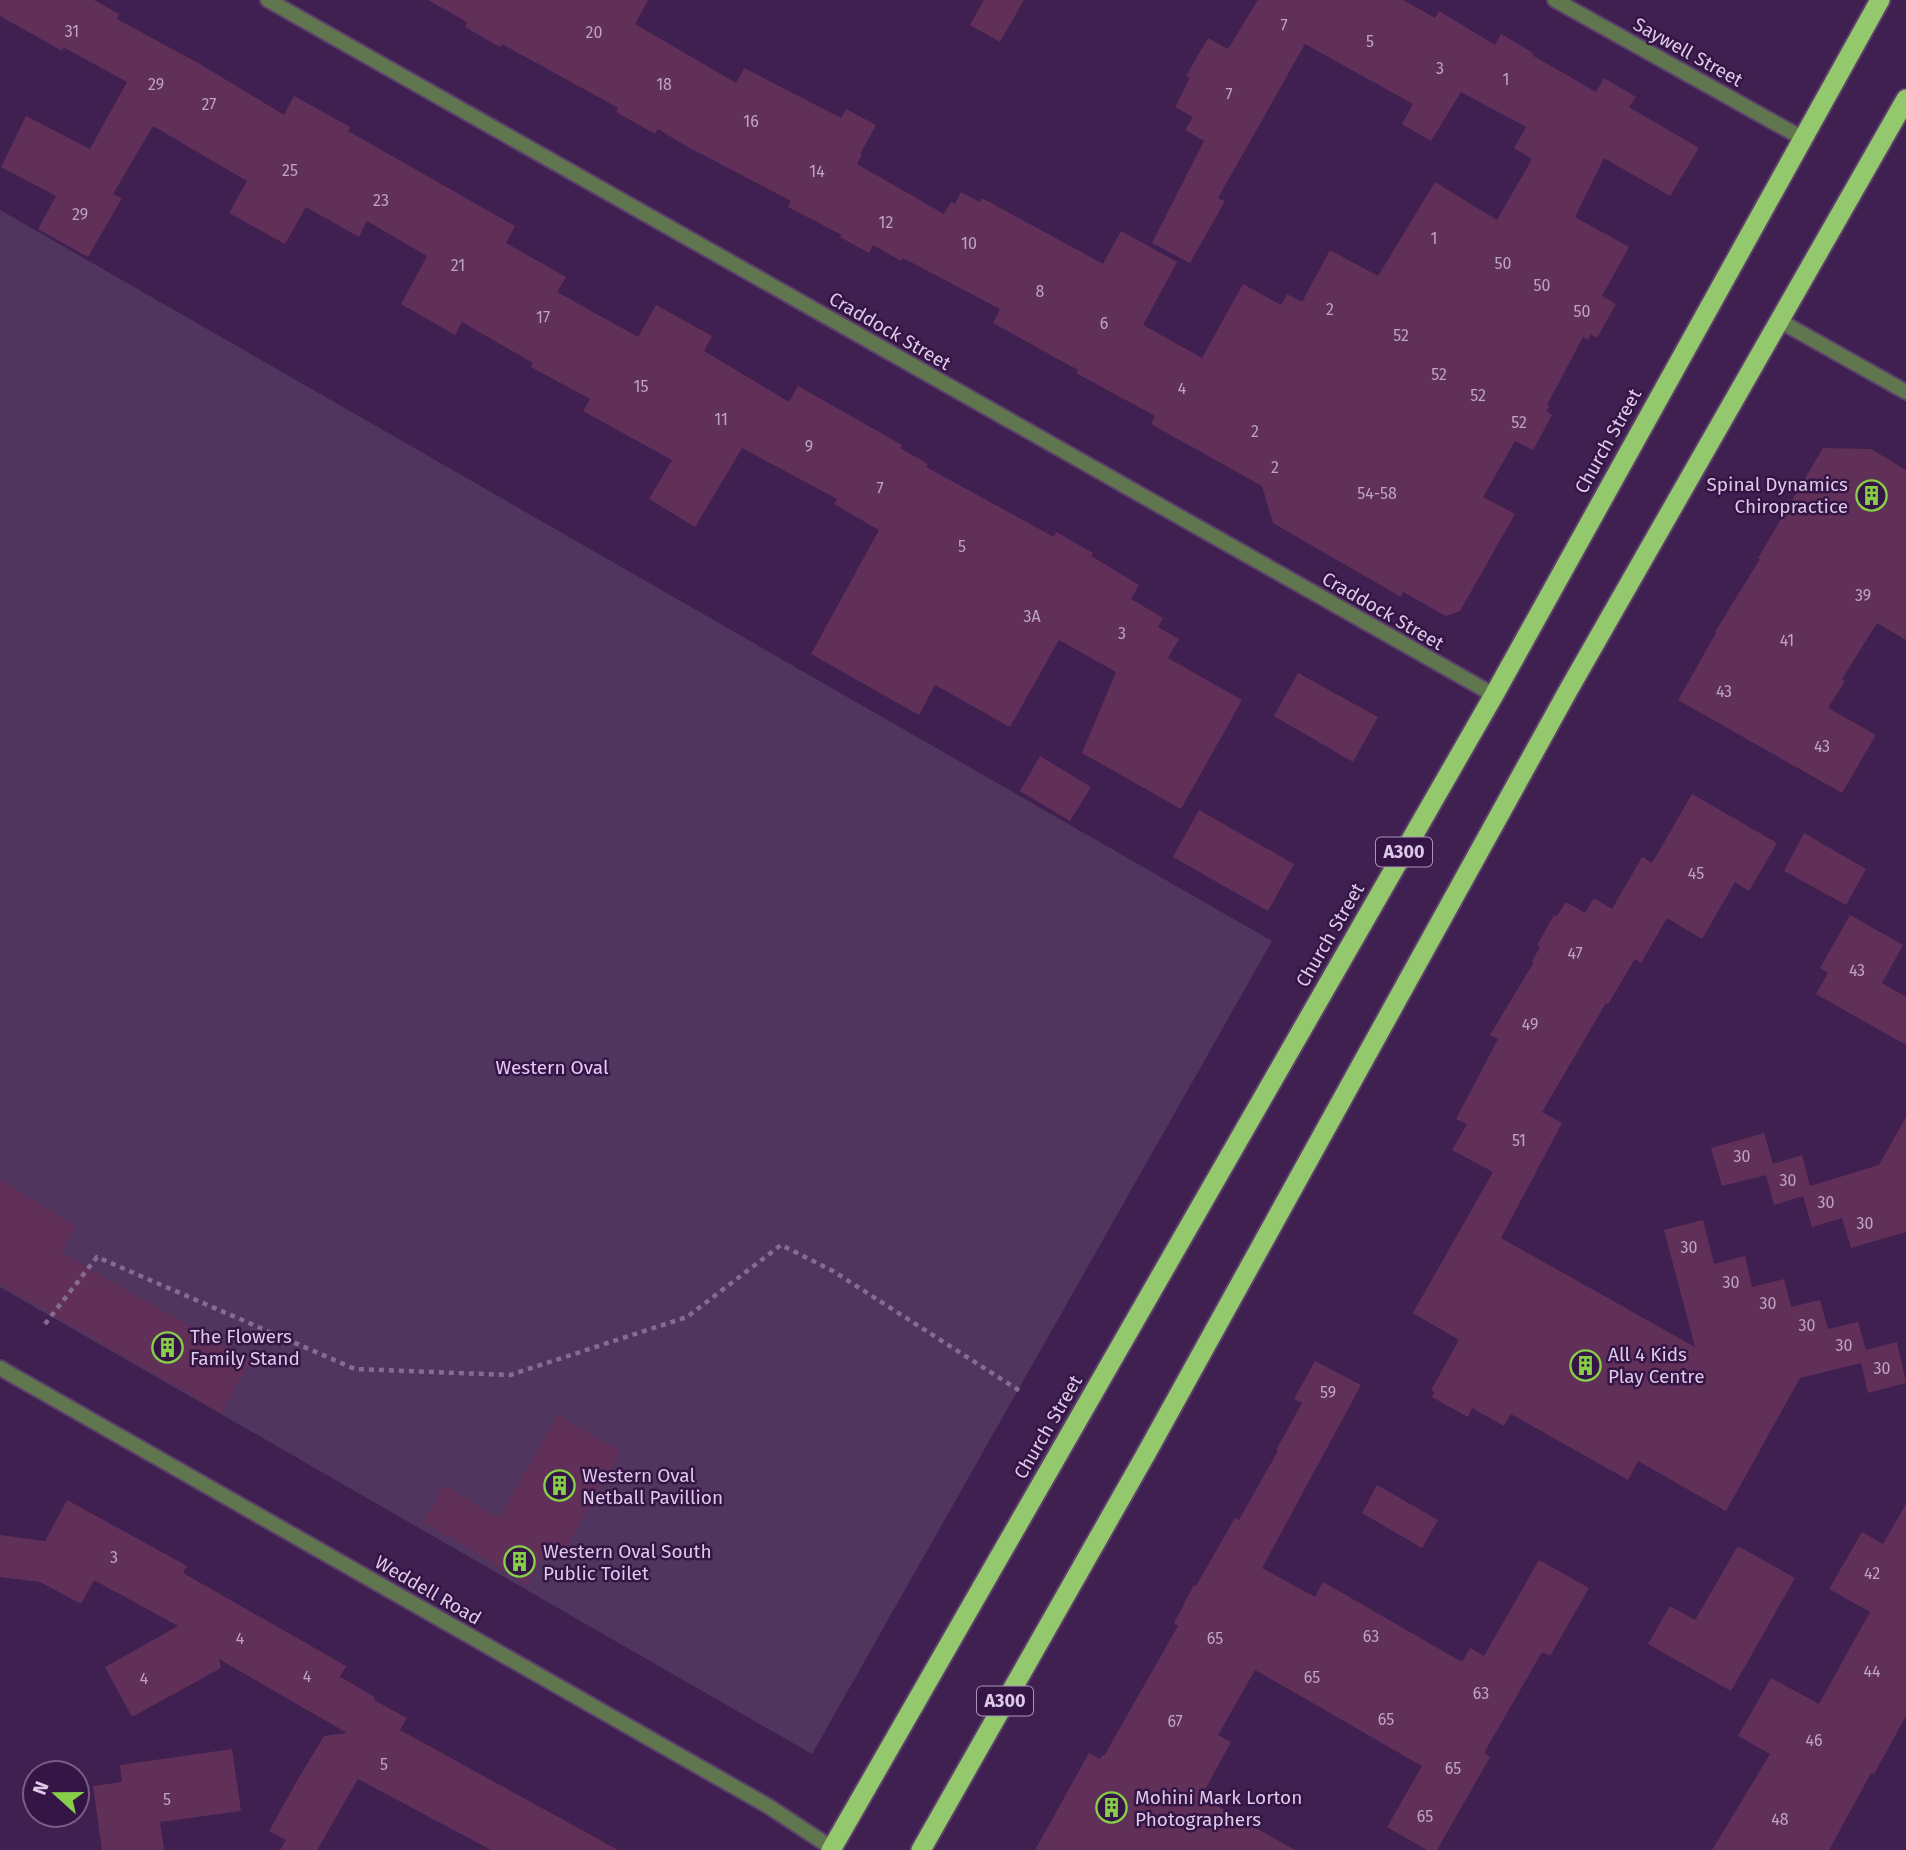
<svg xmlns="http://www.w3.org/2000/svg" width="1906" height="1850" font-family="'Fira Sans',sans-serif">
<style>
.green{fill:#50365f}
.building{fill:#603059}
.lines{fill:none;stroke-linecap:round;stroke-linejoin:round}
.minor-casing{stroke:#5c3f6b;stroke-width:18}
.tertiary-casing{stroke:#5c3f6b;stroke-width:18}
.trunk-casing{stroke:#5c3f6b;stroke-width:23}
.path{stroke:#866c94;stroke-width:4.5;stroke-dasharray:5 5;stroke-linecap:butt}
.minor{stroke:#5f764f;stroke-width:14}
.tertiary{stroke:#5f764f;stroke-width:14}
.trunk{stroke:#94c86c;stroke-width:19}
.labels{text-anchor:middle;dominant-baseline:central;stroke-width:5;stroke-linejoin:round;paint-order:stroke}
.number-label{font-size:16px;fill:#bea4c4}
.shield{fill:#351545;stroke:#ab94b7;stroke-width:2}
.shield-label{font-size:18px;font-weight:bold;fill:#ddcae8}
.street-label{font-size:19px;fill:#ddcae8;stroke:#351545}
.poi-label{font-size:19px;fill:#ddcae8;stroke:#351545;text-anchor:start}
.park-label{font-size:19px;fill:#e6caf7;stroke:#351545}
</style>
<rect width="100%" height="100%" fill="#402050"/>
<path class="green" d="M0,210L1272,941L812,1754L0,1287Z"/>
<path class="building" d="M0,0H94L119,14L117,19L198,63L284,115L294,96L350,127L348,131L515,226L506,243L566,277L557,292L638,337L656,305L712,336L704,351L789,402L798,386L902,445L900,448L928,464L926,467L1054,537L1056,532L1093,553L1091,556L1139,585L1131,599L1163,618L1158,627L1179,639L1168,658L1242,700L1181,809L1082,753L1116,672L1059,640L1010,727L935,685L919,715L811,654L879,530L834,504L837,499L742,448L695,527L649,499L672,460L583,411L590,399L531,367L533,363L462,322L455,335L401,304L427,256L367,221L359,237L306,207L285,244L229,213L247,181L153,126L113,194L122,198L88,257L38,229L56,196L1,167L26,116L90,149L127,82L63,47L62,51L0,16Z
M428,0H648L635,24L736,83L744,68L841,118L846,109L876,125L860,154L862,155L857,164L944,214L951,202L955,204L961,192L980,202L982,198L1103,264L1121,231L1177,262L1143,325L1202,358L1243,284L1281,305L1287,294L1302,302L1330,250L1378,276L1435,182L1497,220L1532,159L1514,148L1526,127L1461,92L1431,141L1402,124L1413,104L1305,44L1218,198L1225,201L1190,263L1152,243L1204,141L1185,130L1193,117L1175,107L1190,78L1186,76L1208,38L1228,49L1258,0H1403L1435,18L1439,11L1495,45L1501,34L1533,53L1532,55L1596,92L1604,78L1636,97L1629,107L1699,148L1670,196L1604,158L1575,217L1629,247L1602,296L1616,304L1597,338L1591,334L1588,340L1583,337L1547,405L1550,406L1546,411L1552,415L1533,450L1515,441L1483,497L1515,514L1460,611L1446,616L1403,592L1401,597L1273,523L1262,486L1151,424L1155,416L1076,373L1078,370L993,323L1000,309L903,258L901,261L873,245L869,253L840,237L842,235L788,207L791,201L686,146L658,129L655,134L616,112L618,108L502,44L500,47L465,27L467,22Z
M984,0H1024L1000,42L970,25Z
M1823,448L1871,449L1906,470V640L1877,623L1842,679L1845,681L1828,708L1876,735L1842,793L1678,700L1716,633L1715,632L1760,559L1758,558Z
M1298,673L1378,717L1353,762L1274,716Z
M1040,756L1091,787L1070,821L1020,791Z
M1692,794L1777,843L1749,891L1735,882L1702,939L1667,918L1641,963L1635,959L1608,1004L1606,1003L1542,1112L1562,1123L1501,1238L1695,1347L1664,1230L1703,1220L1714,1264L1745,1256L1752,1287L1784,1279L1791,1307L1820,1300L1828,1329L1858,1322L1866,1350L1897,1342L1906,1383L1868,1393L1861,1363L1800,1378L1726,1511L1638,1461L1628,1480L1511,1414L1504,1426L1472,1408L1468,1417L1432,1397L1435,1392L1431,1390L1459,1340L1413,1313L1493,1172L1452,1150L1467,1124L1456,1119L1498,1039L1490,1035L1534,962L1532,961L1540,947L1537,945L1554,915L1557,916L1566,902L1585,913L1594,898L1612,909L1642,857L1652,863Z
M1199,810L1294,864L1268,911L1173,857Z
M1804,833L1866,869L1846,905L1784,871Z
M1850,915L1903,945L1882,983L1906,997V1045L1816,994L1828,973L1820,968Z
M1906,1117V1232L1851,1248L1842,1218L1812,1227L1803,1196L1774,1205L1766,1175L1722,1186L1711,1148L1764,1133L1773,1164L1802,1155L1810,1186L1879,1165Z
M0,1178L29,1198L76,1225L62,1253L251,1361L221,1413L0,1284Z
M1315,1361L1361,1385L1262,1568L1315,1597L1323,1582L1462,1662L1470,1648L1484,1656L1539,1560L1589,1588L1550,1656L1542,1652L1484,1753L1490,1757L1437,1850H1427L1387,1827L1422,1766L1255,1670L1218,1735L1231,1742L1201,1797L1295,1850H1035L1089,1753L1100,1759L1102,1755L1104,1756L1178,1626L1174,1623L1194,1585L1196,1586L1235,1518L1239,1520L1278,1451L1276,1450L1302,1403L1294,1399Z
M558,1415L621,1452L560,1558L547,1550L527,1585L496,1567L497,1565L423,1522L444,1485L499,1518Z
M1377,1485L1438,1520L1422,1548L1362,1513Z
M67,1500L187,1566L183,1573L346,1666L340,1677L375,1697L374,1700L407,1718L400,1730L618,1850H491L358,1779L317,1850H280L286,1840L269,1831L298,1779L324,1736L347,1733L219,1659L221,1668L132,1717L105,1667L178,1626L94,1580L81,1604L40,1582L0,1577V1535L45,1541Z
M1906,1504V1716L1874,1774L1871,1773L1829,1850H1712L1770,1754L1738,1736L1771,1678L1819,1704L1870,1612L1829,1589L1862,1532L1883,1544Z
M1738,1546L1795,1578L1731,1691L1648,1644L1670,1606L1695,1620Z
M232,1749L241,1811L160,1822L164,1850H102L93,1786L122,1782L120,1765Z"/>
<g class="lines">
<defs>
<path id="minor" d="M268,0L1494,695
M1555,0L1802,138
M1780,321L1906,392"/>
<path id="tertiary" d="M0,1368L768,1806L835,1850"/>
<path id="trunk" d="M831,1850L1494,695L1880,0
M921,1850L1146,1454L1569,689L1906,99"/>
</defs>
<use href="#minor" class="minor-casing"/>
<use href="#tertiary" class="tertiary-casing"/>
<use href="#trunk" class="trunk-casing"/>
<path class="path" d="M45,1324L97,1257L355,1369L510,1375L687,1317L781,1245L833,1271L1023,1393"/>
<use href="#minor" class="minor"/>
<use href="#tertiary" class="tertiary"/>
<use href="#trunk" class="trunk"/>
</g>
<defs>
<symbol id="building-ring" viewBox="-11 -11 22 22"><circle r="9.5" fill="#351545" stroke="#88cf49" stroke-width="1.5"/><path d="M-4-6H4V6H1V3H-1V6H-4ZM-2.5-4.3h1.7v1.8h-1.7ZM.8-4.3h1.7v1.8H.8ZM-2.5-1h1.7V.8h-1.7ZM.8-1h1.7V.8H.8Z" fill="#88cf49"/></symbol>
</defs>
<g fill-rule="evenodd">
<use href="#building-ring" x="1854" y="478" width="35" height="35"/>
<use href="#building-ring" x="150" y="1330" width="35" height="35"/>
<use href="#building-ring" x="1568" y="1348" width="35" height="35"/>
<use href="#building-ring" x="542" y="1468" width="35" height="35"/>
<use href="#building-ring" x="502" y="1544" width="35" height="35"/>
<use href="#building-ring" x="1094" y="1790" width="35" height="35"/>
</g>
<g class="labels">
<g class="number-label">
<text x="1284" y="25">7</text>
<text x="72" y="31">31</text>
<text x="594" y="32">20</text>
<text x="1370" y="41">5</text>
<text x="1440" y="68">3</text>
<text x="1506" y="79">1</text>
<text x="156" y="84">29</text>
<text x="664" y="84">18</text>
<text x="1229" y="94">7</text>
<text x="209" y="104">27</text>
<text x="751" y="121">16</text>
<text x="290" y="170">25</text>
<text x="817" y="171">14</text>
<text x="381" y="200">23</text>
<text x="80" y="214">29</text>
<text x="886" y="222">12</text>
<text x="1434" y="238">1</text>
<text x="969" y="243">10</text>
<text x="1503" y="263">50</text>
<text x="458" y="265">21</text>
<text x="1542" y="285">50</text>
<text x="1040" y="291">8</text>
<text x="1330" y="309">2</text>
<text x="1582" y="311">50</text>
<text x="543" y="317">17</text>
<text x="1104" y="323">6</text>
<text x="1401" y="335">52</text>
<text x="1439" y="374">52</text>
<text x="641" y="386">15</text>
<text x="1182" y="388">4</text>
<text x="1478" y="395">52</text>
<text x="721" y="419">11</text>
<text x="1519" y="422">52</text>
<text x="1255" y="431">2</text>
<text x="809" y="446">9</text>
<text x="1275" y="467">2</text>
<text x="880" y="488">7</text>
<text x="1377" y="493">54-58</text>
<text x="962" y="546">5</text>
<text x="1863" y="595">39</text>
<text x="1032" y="616">3A</text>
<text x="1122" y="633">3</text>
<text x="1787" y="640">41</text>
<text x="1724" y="691">43</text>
<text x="1822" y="746">43</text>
<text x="1696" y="873">45</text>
<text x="1575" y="953">47</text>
<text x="1857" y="970">43</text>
<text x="1530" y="1024">49</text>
<text x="1519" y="1140">51</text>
<text x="1742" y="1156">30</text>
<text x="1788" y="1180">30</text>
<text x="1826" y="1202">30</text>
<text x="1865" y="1223">30</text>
<text x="1689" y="1247">30</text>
<text x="1731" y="1282">30</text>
<text x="1768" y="1303">30</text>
<text x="1807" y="1325">30</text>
<text x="1844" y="1345">30</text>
<text x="1882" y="1368">30</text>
<text x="1328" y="1392">59</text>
<text x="114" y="1557">3</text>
<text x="1872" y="1573">42</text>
<text x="1371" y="1636">63</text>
<text x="240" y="1638">4</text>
<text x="1215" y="1638">65</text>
<text x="1872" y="1671">44</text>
<text x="307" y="1676">4</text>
<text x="1312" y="1677">65</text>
<text x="144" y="1678">4</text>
<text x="1481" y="1693">63</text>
<text x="1386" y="1719">65</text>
<text x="1175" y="1721">67</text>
<text x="1814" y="1740">46</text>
<text x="384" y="1764">5</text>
<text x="1453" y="1768">65</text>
<text x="167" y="1799">5</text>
<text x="1425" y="1816">65</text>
<text x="1780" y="1819">48</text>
</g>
<g class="shield">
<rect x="1376" y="837.5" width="56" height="29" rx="5"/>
<rect x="977" y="1686.5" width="56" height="29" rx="5"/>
</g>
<g class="shield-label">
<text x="1404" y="852">A300</text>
<text x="1005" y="1701">A300</text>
</g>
<g class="street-label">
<text transform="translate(1688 52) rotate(29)">Saywell Street</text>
<text transform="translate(890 331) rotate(30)">Craddock Street</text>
<text transform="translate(1608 441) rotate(-61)">Church Street</text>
<text transform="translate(1383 611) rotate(30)">Craddock Street</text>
<text transform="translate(1330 935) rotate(-60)">Church Street</text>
<text transform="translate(1048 1427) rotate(-60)">Church Street</text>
<text transform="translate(428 1590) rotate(30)">Weddell Road</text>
</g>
<g class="poi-label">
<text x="1848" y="484" text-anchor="end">Spinal Dynamics<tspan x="1848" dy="22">Chiropractice</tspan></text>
<text x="190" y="1336">The Flowers<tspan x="190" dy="22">Family Stand</tspan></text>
<text x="1608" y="1354">All 4 Kids<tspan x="1608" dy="22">Play Centre</tspan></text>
<text x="582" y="1475">Western Oval<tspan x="582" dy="22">Netball Pavillion</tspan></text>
<text x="543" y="1551">Western Oval South<tspan x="543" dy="22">Public Toilet</tspan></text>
<text x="1135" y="1797">Mohini Mark Lorton<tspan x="1135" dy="22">Photographers</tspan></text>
</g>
<g class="park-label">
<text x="552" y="1067">Western Oval</text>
</g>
</g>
<g transform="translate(56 1794) rotate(291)"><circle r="33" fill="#351545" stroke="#785d86" stroke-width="2"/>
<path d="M0-5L12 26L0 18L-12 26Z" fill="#88cf49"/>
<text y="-10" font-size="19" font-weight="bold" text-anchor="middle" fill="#ddcae8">N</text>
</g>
</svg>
